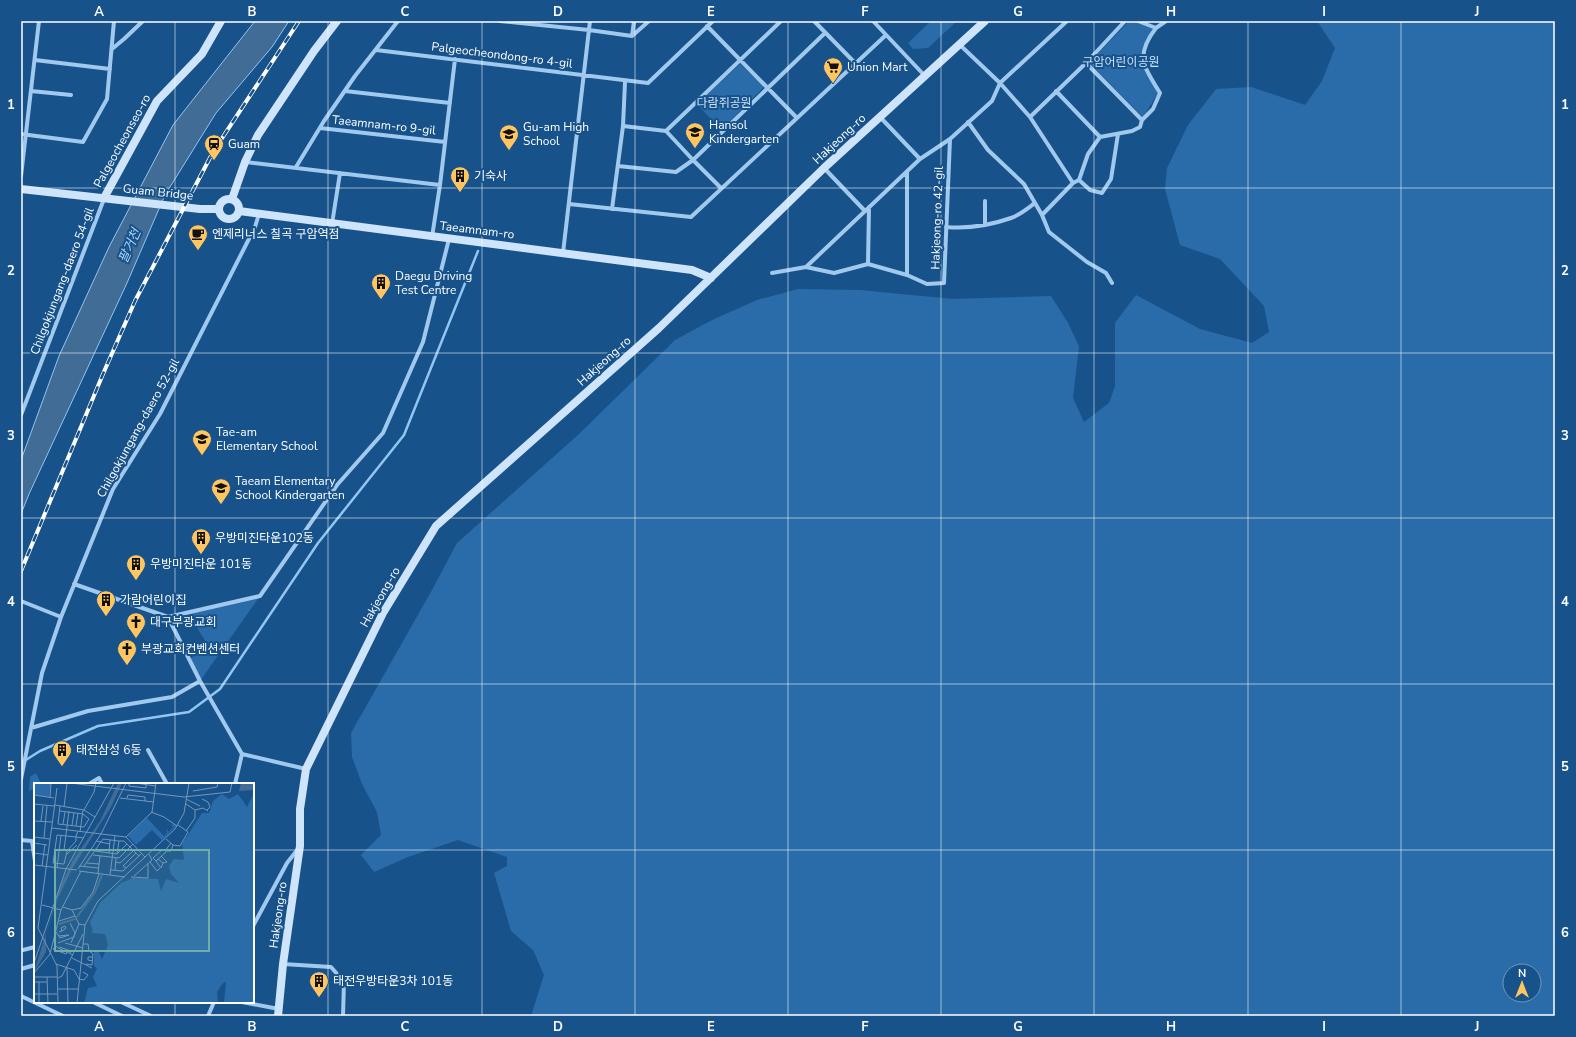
<svg xmlns="http://www.w3.org/2000/svg" width="1576" height="1037" font-family="'Nunito Sans','Noto Sans KR',sans-serif">
<style>
.green{fill:#2a6ca9;fill-rule:evenodd}
.water{fill:#416c95;stroke:#93c5f1}
.lines{fill:none;stroke-linecap:round;stroke-linejoin:round}
.stream{stroke:#93c5f1;stroke-width:2.5}
.minor{stroke:#a1c9ee;stroke-width:4}
.secondary{stroke:#cee4fa;stroke-width:8}
.rail-casing{stroke:#fff;stroke-width:4}
.rail{stroke:#17528b;stroke-width:2.5;stroke-dasharray:8;stroke-linecap:butt}
.grid{fill:none;stroke:#fff;stroke-width:1;stroke-opacity:0.55}
.labels{text-anchor:middle;dominant-baseline:central;stroke-width:4;stroke-linejoin:round;paint-order:stroke}
.street-label{font-size:12px;fill:#fff;stroke:#17528b}
.park-label{font-size:12px;fill:#c7e2fa;stroke:#17528b}
.poi-label{font-size:12px;fill:#fff;stroke:#17528b;text-anchor:start}
.water-label{font-size:13px;font-style:italic;fill:#acd3f6;stroke:#17528b}
.inset-river{fill:none;stroke:#416c95;stroke-width:2}
.inset-road{fill:none;stroke:#7497b9;stroke-width:1}
.view{fill:#6fada8;fill-opacity:0.15;stroke:#6fada8;stroke-width:2}
.inset-edge{fill:none;stroke:#fff;stroke-width:2}
.neatline{fill:none;stroke:#fff;stroke-width:1.5}
.grid-label{font-size:13px;text-anchor:middle;font-weight:bold;fill:#fff}
</style>
<rect width="100%" height="100%" fill="#17528b"/>
<path class="green" d="M931,21H957L928,48L913,49L908,43Z
M1129,21L1136,22L1153,29L1149,37L1144,62L1158,93L1143,117L1089,63Z
M1317,21H1555V1016H531L544,975L533,950L511,931L494,873L507,866V857L458,840L408,857L374,872L361,855L381,835L377,812L362,784L352,757L351,733L432,590L457,543L579,434L675,340L712,320L757,300L798,289L860,290L953,299L1051,296L1068,323L1079,346L1073,398L1084,422L1109,403L1115,386V323L1136,295L1200,329L1252,343L1269,332L1264,306L1220,259L1180,245L1165,189L1167,168L1188,125L1216,89L1251,87L1305,105L1322,81L1335,48ZM1510,971H1534V995H1510Z
M740,64L764,87L721,130L697,104Z
M260,596L200,681L189,659L209,647L188,613Z
M36,773L41,784H35V788L29,791L30,777Z"/>
<path class="water" d="M255,21H289L272,47L216,113L165,195L127,283L29,494L21,514V460L59,356L109,247L173,125Z"/>
<g class="lines">
<path class="stream" d="M21,763L40,751L98,726L189,712L220,689L318,543L404,435L478,251"/>
<path class="minor" d="M500,21L589,30L632,36L634,21
M814,21L855,63
M873,21L925,76
M1067,21L1000,83L1030,117L1086,63L1125,21
M1138,21L1156,28L1166,21
M707,26L797,118
M632,36L649,21
M112,49L124,39L143,21
M376,50L648,83L713,21
M35,60L110,69
M1086,63L1142,120L1140,127L1132,131L1100,137
M31,91L71,95
M345,91L450,103
M880,117L920,159
M1030,117L1073,183L1079,180L1088,154L1100,137L1056,91
M1142,120L1153,109L1160,93C1155,85 1146,71 1144,63C1141,50 1149,37 1156,28
M968,122L988,150L1024,184L1042,215L1073,183
M623,126L666,131L781,21
M320,128L445,142
M21,134L83,142L107,99L114,21
M245,162L440,185
M618,166L676,172L693,160L666,131
M296,167L324,121L355,76L398,21
M824,168L865,211
M21,176L39,21
M1079,180L1090,190L1102,193L1111,179L1118,134
M721,188L693,160L825,33
M985,201V225
M569,204L691,217L886,35
M612,209L623,126L625,82
M1042,215L1049,232L1087,262L1106,273L1112,283
M332,224L340,173
M946,227C968,229 991,225 1011,218C1020,215 1028,208 1035,203
M432,237L440,185L455,59
M563,253L590,21
M868,264L869,207
M806,267L920,159L950,139L992,101L1000,83L960,45
M772,273L806,267L834,273L868,264L907,275L927,284L944,283L950,139
M907,275V172
M21,415L104,199
M74,584L168,617L200,681L242,754L306,769
M21,601L61,617
M168,617L260,596L337,485L383,433L423,342L449,239
M31,728L88,711L172,697L200,681
M148,750L167,784
M21,779L42,673L61,617L113,489L160,414L255,227L259,214
M89,784L99,778L102,784
M235,784L242,754
M21,840L32,841L35,861
M253,926L287,863L298,849
M23,950L35,947
M283,964L331,967L344,982L343,1016
M21,969L35,965
M21,996L63,1016
M93,1002L122,1016
M121,1002L151,1016
M242,1002L279,1009
M208,1016L214,1002"/>
<path class="secondary" d="M21,189L200,209H218
M104,198L157,101L202,54L221,21
M219 209a10 10 0 1 1 20 0a10 10 0 1 1-20 0Z
M232,199L245,162L258,135L314,51L337,21
M239,211L692,270L711,278
M278,1016L283,964L300,846V809L306,769L383,613L436,526L659,328L824,168L985,21"/>
<defs>
<path id="rail" d="M21,571L103,374L135,301L213,152L299,21"/>
</defs>
<use href="#rail" class="rail-casing"/>
<use href="#rail" class="rail"/>
</g>
<path class="grid" d="M175,21V784M328,21V1016M482,21V1016M635,21V1016M788,21V1016M941,21V1016M1094,21V1016M1248,21V1016M1401,21V1016M21,188H1555M21,353H1555M21,518H1555M21,684H1555M21,850H35M253,850H1555M175,1002V1016"/>
<defs>
<symbol id="supermarket-pin" viewBox="-11 -11 22 30"><path d="M0 17L-7.5 6A9.5 9.5 0 1 1 7.5 6Z" fill="#ffc55e" stroke="#17528b"/><path d="M-6-5.5h2.5l.6 2H6L4.5 2H-2.5L-4.4-4H-6ZM-1.5 3.2a1.3 1.3 0 1 0 .1 0ZM3 3.2a1.3 1.3 0 1 0 .1 0Z" fill="#111"/></symbol>
<symbol id="school-pin" viewBox="-11 -11 22 30"><path d="M0 17L-7.5 6A9.5 9.5 0 1 1 7.5 6Z" fill="#ffc55e" stroke="#17528b"/><path d="M0-5L7-2L0 1L-7-2ZM-4 1L0 2.5L4 1V4Q0 6-4 4Z" fill="#111"/></symbol>
<symbol id="station-pin" viewBox="-11 -11 22 30"><path d="M0 17L-7.5 6A9.5 9.5 0 1 1 7.5 6Z" fill="#ffc55e" stroke="#17528b"/><path d="M-3-6H3Q5-6 5-4V2Q5 4 3 4L4.5 6H3L1.5 4h-3L-3 6H-4.5L-3 4Q-5 4-5 2V-4Q-5-6-3-6ZM-3.5-4v3h7v-3ZM-3.5 1v1.5H-2V1ZM2 1v1.5H3.5V1Z" fill="#111"/></symbol>
<symbol id="building-pin" viewBox="-11 -11 22 30"><path d="M0 17L-7.5 6A9.5 9.5 0 1 1 7.5 6Z" fill="#ffc55e" stroke="#17528b"/><path d="M-4-6H4V6H1V3H-1V6H-4ZM-2.5-4.3h1.7v1.8h-1.7ZM.8-4.3h1.7v1.8H.8ZM-2.5-1h1.7V.8h-1.7ZM.8-1h1.7V.8H.8Z" fill="#111"/></symbol>
<symbol id="cafe-pin" viewBox="-11 -11 22 30"><path d="M0 17L-7.5 6A9.5 9.5 0 1 1 7.5 6Z" fill="#ffc55e" stroke="#17528b"/><path d="M-5.5-4.5H6V0H3Q3 3.5 0 3.5H-2.5Q-5.5 3.5-5.5 0ZM3-3.2v2h1.7v-2ZM-6 4.5H4V6H-6Z" fill="#111"/></symbol>
<symbol id="church-pin" viewBox="-11 -11 22 30"><path d="M0 17L-7.5 6A9.5 9.5 0 1 1 7.5 6Z" fill="#ffc55e" stroke="#17528b"/><path d="M-1.2-6h2.4v3.5h3.3v2.4h-3.3V6h-2.4V-.1h-3.3v-2.4h3.3Z" fill="#111"/></symbol>
</defs>
<g fill-rule="evenodd">
<use href="#supermarket-pin" x="822" y="56" width="22" height="30"/>
<use href="#school-pin" x="684" y="121" width="22" height="30"/>
<use href="#school-pin" x="498" y="123" width="22" height="30"/>
<use href="#station-pin" x="203" y="133" width="22" height="30"/>
<use href="#building-pin" x="449" y="165" width="22" height="30"/>
<use href="#cafe-pin" x="187" y="223" width="22" height="30"/>
<use href="#building-pin" x="370" y="272" width="22" height="30"/>
<use href="#school-pin" x="191" y="428" width="22" height="30"/>
<use href="#school-pin" x="210" y="477" width="22" height="30"/>
<use href="#building-pin" x="190" y="527" width="22" height="30"/>
<use href="#building-pin" x="125" y="553" width="22" height="30"/>
<use href="#building-pin" x="95" y="589" width="22" height="30"/>
<use href="#church-pin" x="125" y="611" width="22" height="30"/>
<use href="#church-pin" x="116" y="638" width="22" height="30"/>
<use href="#building-pin" x="51" y="739" width="22" height="30"/>
<use href="#building-pin" x="308" y="970" width="22" height="30"/>
</g>
<g class="labels">
<g class="street-label">
<text transform="translate(502 55) rotate(7)">Palgeocheondong-ro 4-gil</text>
<text transform="translate(384 125) rotate(6)">Taeamnam-ro 9-gil</text>
<text transform="translate(839 139) rotate(-43)">Hakjeong-ro</text>
<text transform="translate(122 141) rotate(-61)">Palgeocheonseo-ro</text>
<text transform="translate(158 192) rotate(6)">Guam Bridge</text>
<text transform="translate(937 218) rotate(-88)">Hakjeong-ro 42-gil</text>
<text transform="translate(477 230) rotate(7)">Taeamnam-ro</text>
<text transform="translate(62 281) rotate(-69)">Chilgokjungang-daero 54-gil</text>
<text transform="translate(604 361) rotate(-42)">Hakjeong-ro</text>
<text transform="translate(138 428) rotate(-61)">Chilgokjungang-daero 52-gil</text>
<text transform="translate(380 597) rotate(-60)">Hakjeong-ro</text>
<text transform="translate(278 915) rotate(-82)">Hakjeong-ro</text>
</g>
<g class="park-label">
<text x="1121" y="62">구암어린이공원</text>
<text x="724" y="103">다람쥐공원</text>
</g>
<g class="poi-label">
<text x="847" y="67">Union Mart</text>
<text x="709" y="125">Hansol<tspan x="709" dy="14">Kindergarten</tspan></text>
<text x="523" y="127">Gu-am High<tspan x="523" dy="14">School</tspan></text>
<text x="228" y="144">Guam</text>
<text x="474" y="176">기숙사</text>
<text x="212" y="234">엔제리너스 칠곡 구암역점</text>
<text x="395" y="276">Daegu Driving<tspan x="395" dy="14">Test Centre</tspan></text>
<text x="216" y="432">Tae-am<tspan x="216" dy="14">Elementary School</tspan></text>
<text x="235" y="481">Taeam Elementary<tspan x="235" dy="14">School Kindergarten</tspan></text>
<text x="215" y="538">우방미진타운102동</text>
<text x="150" y="564">우방미진타운 101동</text>
<text x="120" y="600">가람어린이집</text>
<text x="150" y="622">대구부광교회</text>
<text x="141" y="649">부광교회컨벤션센터</text>
<text x="76" y="750">태전삼성 6동</text>
<text x="333" y="981">태전우방타운3차 101동</text>
</g>
<g class="water-label">
<text transform="translate(130 246) rotate(-66)">팔거천</text>
</g>
</g>
<g transform="translate(34 783)">
<rect width="220" height="220" fill="#17528b"/>
<path d="M0,0H17L15,14L0,12ZM220,10V220H190L192,199L189,200L183,209L184,220H50L54,205L63,203L59,194L63,185L60,183V168L65,169L68,176L74,162L71,151L57,150L59,148L56,139L66,120L87,100L99,95L124,96L127,108L132,96L145,100L137,91L135,83L140,76L149,77L150,75L148,61L168,30H175L179,18L188,11L195,16L204,11L213,24ZM113,35L130,53L133,50L132,46L135,49L140,43H137L139,41L142,43L128,57L118,47L102,62L94,53Z" fill="#2a6ca9"/>
<path d="M84,0H88L77,24L38,86L24,115L12,151V169L0,189L27,102L38,79L66,38ZM207,0H219L220,7L205,8Z" fill="#416c95"/>
<path class="inset-river" d="M43,134L61,109L68,92M25,141L41,136"/>
<path class="inset-road" d="M36,0L150,14L196,9L198,0M95,0V3L112,5V2M101,0L122,3M23,5L4,145L23,183L24,220M159,8L183,4L184,0M0,12L20,15M16,15L17,0M86,15L120,19M93,15L94,12L111,14V18M152,16L166,23M168,16L174,19L176,24L173,27M0,21L20,23M152,21L161,27L169,25L174,28M21,22L50,27L61,34M30,24L33,0M50,27L60,9L62,0M26,28L49,31L55,36L50,44L24,41L26,23M117,29L130,34L143,43M0,38L18,39M7,38L9,23M29,41L31,29M38,42L40,30M42,43L44,30M18,45L92,54L111,74M44,48L42,53V58L33,68L30,81L19,80L23,52L42,54L50,55M152,48L161,35V27M46,49L49,27M0,54L16,56M92,54L118,29L122,0M10,55L13,23M132,56L139,62L146,63L154,49L144,42M62,58L76,61M85,58H90L105,73M0,60L13,62M30,67L35,28M131,68H137L139,62M132,69L122,78L119,75L129,66L131,68L137,60M0,70L14,72M75,70L76,57M33,71L43,62M83,71L93,61M59,72L85,75L99,61M127,73L133,79L129,80M122,78L127,85L129,80L124,76M82,79L86,80L99,68M116,79L123,88L126,85M53,80L65,81M0,82L43,87M8,83L11,61M45,83L64,85M50,83L69,56L85,58L83,71L61,68M23,85L27,52M92,85L89,83L102,70M32,86L80,0M44,86L67,51L92,0M77,87L89,88L108,70M81,87L82,75M45,88L91,94M64,90L66,73M76,92L81,53M100,93L118,77L115,71M97,94L114,95V81M8,122L27,127M29,124L38,127L45,141L51,142M38,127L47,125L59,109L65,91M25,138L41,133M22,149L26,155L35,152L25,153M25,149L28,148L32,145L31,143L27,145L28,148M24,160L40,154L41,150L36,140M31,160L49,165M37,160L45,141M49,161H54L55,168L59,171L58,182L52,181M25,164L37,168L36,170M33,169L32,171L19,166L22,163L24,165L33,169L39,172M38,175L58,185M59,178L54,177V174H59M0,180L32,86M22,181L40,187L45,196L50,197L54,192L49,189M33,185L34,220M0,190L16,171L27,127L47,88M0,194H23M13,194L14,220M24,195L28,193L49,151M0,199H13M5,199V220M24,206H45M0,211H23M43,220L51,142L59,127L64,118L141,46L150,30L155,0"/>
<path class="view" d="M21,67H175V168H21Z"/>
<rect width="220" height="220" class="inset-edge"/>
</g>
<rect width="1576" height="1037" fill="none" stroke="#17528b" stroke-width="44"/>
<g transform="translate(1522 983)"><circle r="19" fill="#17528b" stroke="#7497b9"/>
<path d="M0-3L7 15L0 10L-7 15Z" fill="#ffc55e"/>
<text y="-6" font-size="11" font-weight="bold" text-anchor="middle" fill="#ffffff">N</text>
</g>
<rect x="22" y="22" width="1532" height="993" class="neatline"/>
<g class="grid-label">
<text x="99" y="16">A</text>
<text x="252" y="16">B</text>
<text x="405" y="16">C</text>
<text x="558" y="16">D</text>
<text x="711" y="16">E</text>
<text x="865" y="16">F</text>
<text x="1018" y="16">G</text>
<text x="1171" y="16">H</text>
<text x="1324" y="16">I</text>
<text x="1477" y="16">J</text>
<text x="11" y="109">1</text>
<text x="1565" y="109">1</text>
<text x="11" y="275">2</text>
<text x="1565" y="275">2</text>
<text x="11" y="440">3</text>
<text x="1565" y="440">3</text>
<text x="11" y="606">4</text>
<text x="1565" y="606">4</text>
<text x="11" y="771">5</text>
<text x="1565" y="771">5</text>
<text x="11" y="937">6</text>
<text x="1565" y="937">6</text>
<text x="99" y="1031">A</text>
<text x="252" y="1031">B</text>
<text x="405" y="1031">C</text>
<text x="558" y="1031">D</text>
<text x="711" y="1031">E</text>
<text x="865" y="1031">F</text>
<text x="1018" y="1031">G</text>
<text x="1171" y="1031">H</text>
<text x="1324" y="1031">I</text>
<text x="1477" y="1031">J</text>
</g>
</svg>
